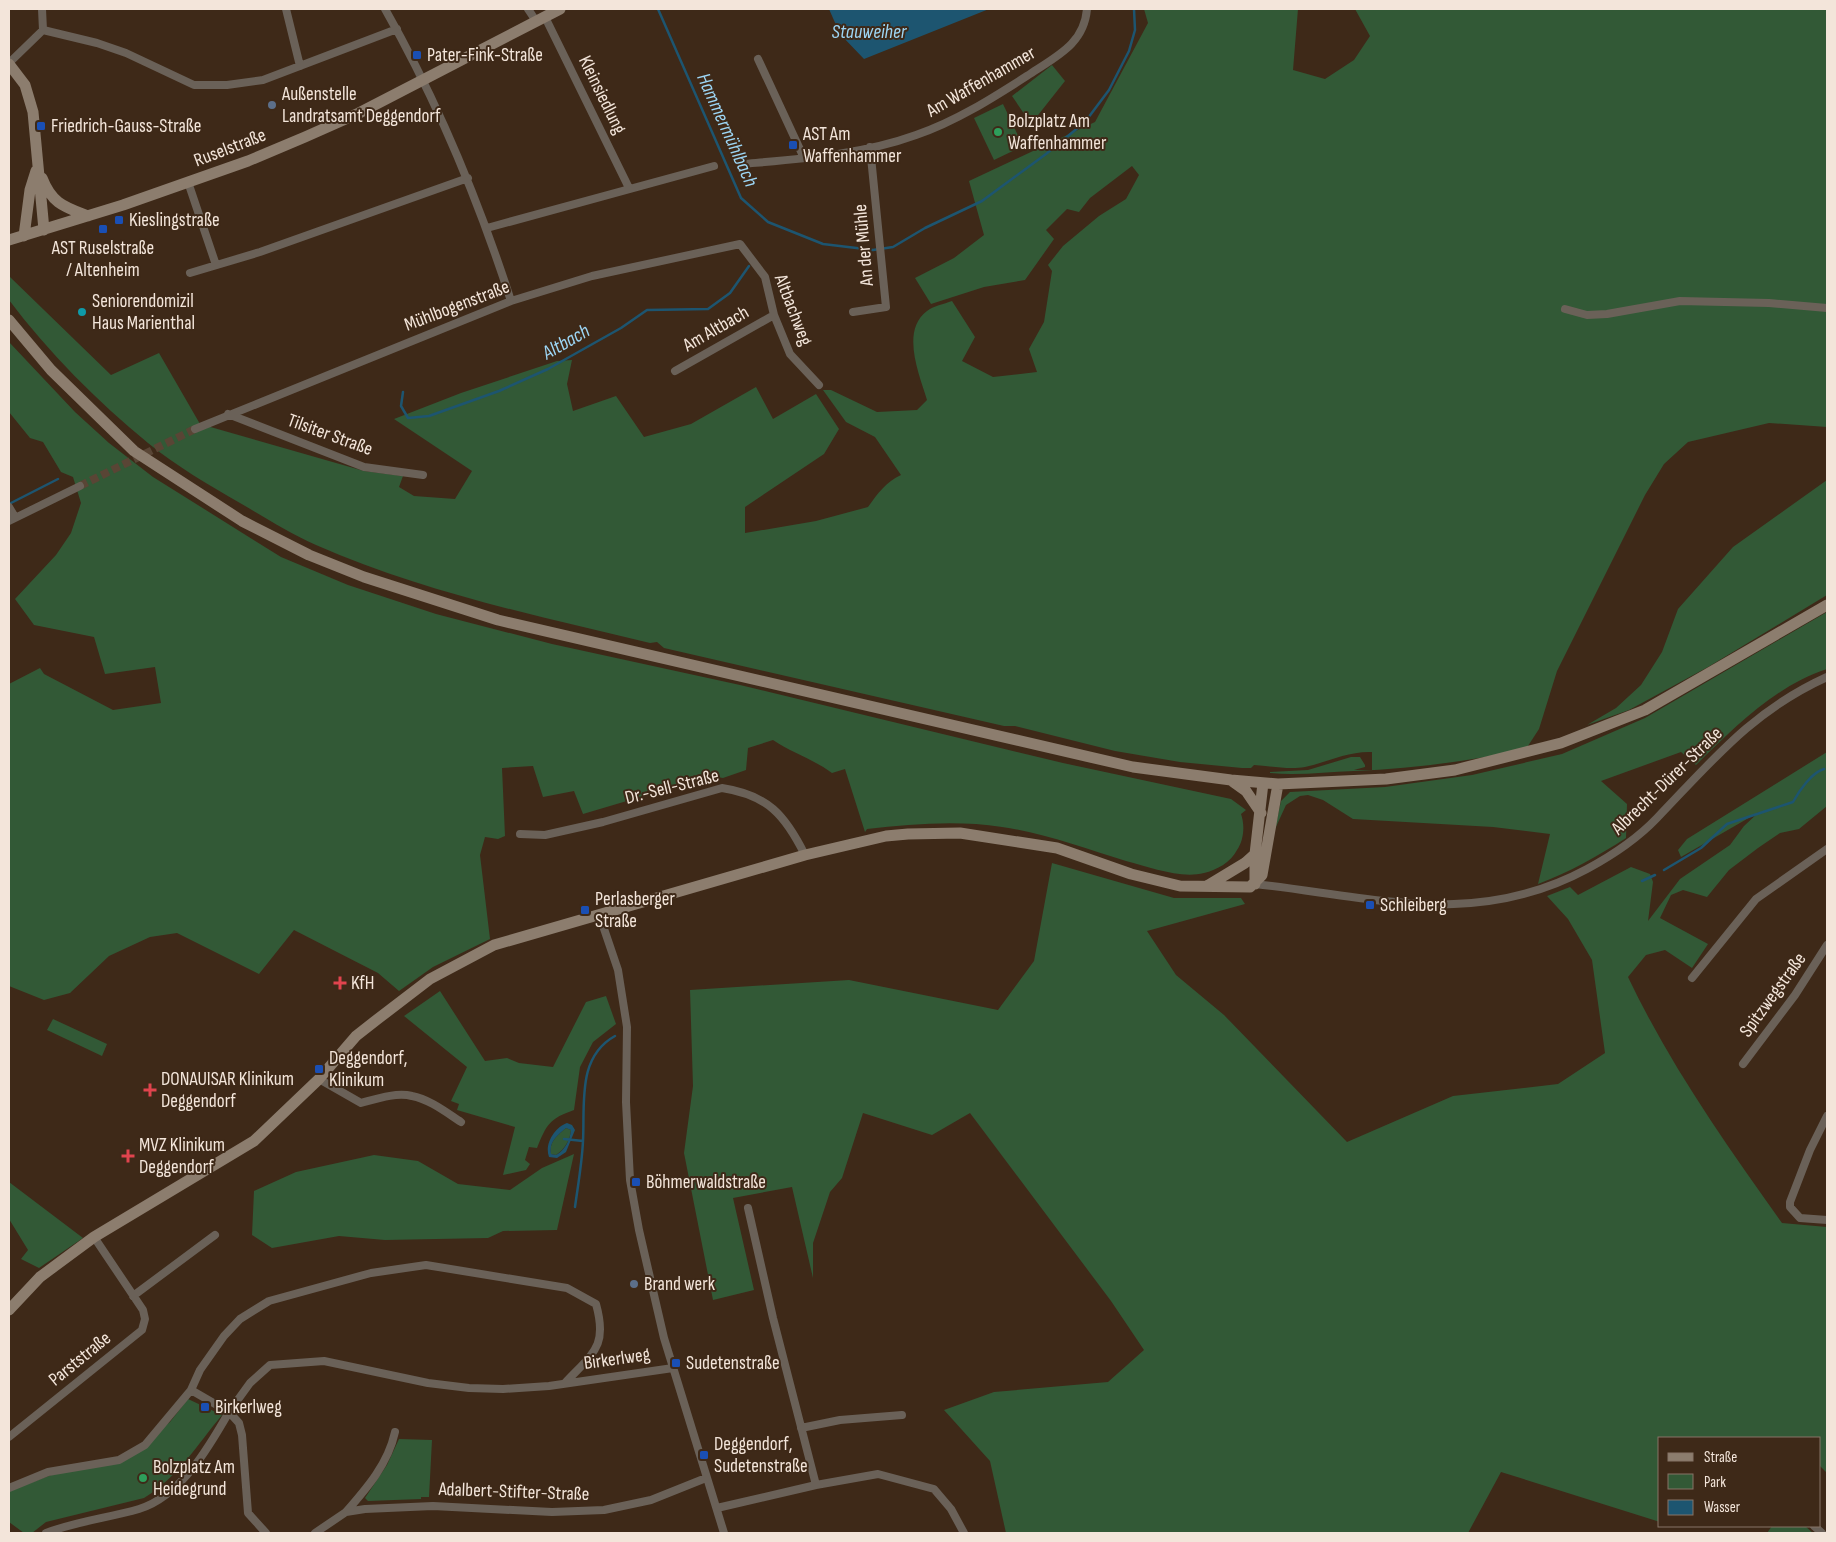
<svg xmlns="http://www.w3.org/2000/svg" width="1836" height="1542" font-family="'Sofia Sans Condensed',sans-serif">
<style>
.green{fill:#325936}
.water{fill:#1d5570;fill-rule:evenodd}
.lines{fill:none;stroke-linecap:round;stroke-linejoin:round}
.stream{stroke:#1d5570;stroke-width:2.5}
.street-tunnel{stroke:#594535;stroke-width:8;stroke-dasharray:8 4;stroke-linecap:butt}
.street{stroke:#6a6158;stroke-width:8}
.secondary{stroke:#8c7d6e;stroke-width:11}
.transit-dot{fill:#1a4fb4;stroke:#3e2918;stroke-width:2}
.service-dot{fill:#5c6f8a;stroke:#3e2918;stroke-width:2}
.leisure-dot{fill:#2e9e5b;stroke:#3e2918;stroke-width:2}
.culture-dot{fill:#0f9aa8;stroke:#3e2918;stroke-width:2}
.health-dot{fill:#e0444e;stroke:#3e2918;stroke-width:2}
.labels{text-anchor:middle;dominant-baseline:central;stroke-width:4;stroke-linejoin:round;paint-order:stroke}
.poi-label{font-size:19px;fill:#f3e5da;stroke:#3e2918;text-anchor:start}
.street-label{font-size:19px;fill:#f3e5da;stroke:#3e2918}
.water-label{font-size:20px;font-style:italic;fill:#9dd6f5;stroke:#3e2918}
</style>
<rect width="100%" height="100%" fill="#3e2918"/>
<path class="green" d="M1144,9H1298L1293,70L1325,79L1354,60L1370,36L1355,9H1827V427L1769,423L1688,442L1664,464L1645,495L1557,671L1539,729L1526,749C1469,761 1412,769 1354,771C1325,772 1298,776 1270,773V772L1308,770L1351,757H1360L1365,765V767L1354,770H1372V752C1348,751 1328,762 1305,767C1289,770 1270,766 1254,765L1251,768H1242L1180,762L1115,751L1015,726H1004L664,648L657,642L650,643C538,616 423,592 316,545C289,533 266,518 240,503C209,485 176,466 148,443C97,401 49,353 9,300V276L111,375L159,353L200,424L364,471L403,476L399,487L414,496L455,499L472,471L394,419L461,393L557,361L572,360L567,384L573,411L616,396L644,437L691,424L756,387L773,419L816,394L839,429L824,454L745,507V533L816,521L868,507C878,493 886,482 901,475L875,437L846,422L823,390H831L877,412L917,410L927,400C920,376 900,331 927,311C933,306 944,304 952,301L975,337L962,361L993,377L1037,372L1029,349L1044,322L1052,271L1048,265L1063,246L1099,216L1126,199L1139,175L1132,166L1090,198L1079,212L1067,209L1046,230L1054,239L1025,280L984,287L931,304L915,278L954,258L984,235L969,181L1095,122L1148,23Z
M1052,65L1065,81L1031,124L1012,96Z
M1003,104L1023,146L994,160L974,118Z
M9,342L75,412L109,443L153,477L281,557L348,585L436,614L552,644L740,685L1063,763L1231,799L1246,810L1241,814C1245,825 1244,840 1237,850C1231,862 1217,870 1204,873C1180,879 1150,867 1126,861C1086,849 1044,833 1002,827C957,820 912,824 867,829L865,832L845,769L832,773C813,759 792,753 773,740L748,748L746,770L723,778L711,776L583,814L574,791L543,797L533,766L502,768L505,836L498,839L485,837L480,855L490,939L433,967L399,991L378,973L294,930L259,974L177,933L150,937L109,956L70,993L44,1000L9,986V684L40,668L44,674L113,710L161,703L155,667L105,674L94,637L34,625L15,599L56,555L71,533L81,503L73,477L61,472L43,442L30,438L9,412Z
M1827,480V595L1708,667L1629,710L1587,725L1616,708L1641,685L1662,652L1678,609L1733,547Z
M1827,612V669C1775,686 1735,727 1696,765L1681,752L1601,781L1627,804L1626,838C1598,856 1570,872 1538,884L1550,834L1493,827L1353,819L1323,800L1308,795L1300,796L1286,805L1275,829L1281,801L1290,792L1385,787L1472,775L1562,754L1645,718Z
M1827,752V806L1799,829L1780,833L1758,848L1729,870L1707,897L1683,890L1671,895L1660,918L1708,944L1692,968L1665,950L1646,955L1628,977C1670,1065 1725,1143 1782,1223L1827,1227V1473L1820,1466V1438H1660V1522L1501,1472L1468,1533H1006L990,1461L944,1410L994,1392L1108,1382L1144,1350L1111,1301L970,1113L932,1135L863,1113L842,1178L830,1192L813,1243V1278L792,1187L733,1198L754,1290L713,1300L684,1153L693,1086L690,990L849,980L998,1010L1034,961L1052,863L1174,898H1241L1245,904L1147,931L1176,975L1224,1015L1347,1142L1453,1096L1558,1084L1605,1053L1592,960L1568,919L1547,896L1570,887L1578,895L1631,867L1650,874L1653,882L1648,921L1680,879L1730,845L1744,826L1759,812L1681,857L1678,850L1687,839Z
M440,991L485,1061L507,1058L519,1063L553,1067L586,1002L606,996L616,1024L593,1042L580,1067L574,1110C549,1119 547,1124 537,1148L529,1147L525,1160L530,1164L526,1170L503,1175L515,1127L457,1110L459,1104L451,1101L467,1067L404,1016Z
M53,1019L107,1044L102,1056L47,1030Z
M566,1128L571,1130C570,1140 565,1149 556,1155L551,1154C549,1141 557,1136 566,1128Z
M574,1154L557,1230L503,1231L488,1238L385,1240L339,1236L272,1248L252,1235L254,1191L296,1172L374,1155L418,1161L458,1184L510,1190L542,1168Z
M9,1182L83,1238L39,1268L21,1259L28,1250L9,1219Z
M188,1399L222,1415C197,1445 178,1477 144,1498L46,1522L32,1533H24L9,1522V1491L54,1474L120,1462L170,1422Z
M399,1439L432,1440L429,1497H421V1499L368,1501L365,1498L387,1465Z
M1772,1526H1805L1813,1533H1767Z"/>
<path class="water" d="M829,9H989L864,59L840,34Z
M567,1123L572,1125L575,1130L566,1152L557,1158L549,1157C544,1144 555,1127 567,1123ZM566,1128L571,1130C570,1140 565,1150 556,1155L551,1154C549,1141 557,1136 566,1128Z"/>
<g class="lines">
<path class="stream" d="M658,9L741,198L768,222L823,244L873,250L893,247L925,228L982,201L1046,154L1085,122L1109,90L1129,51L1135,30L1134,9
M403,392L401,406L408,418L429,416L499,391L548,369L621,328L647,310L708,309L730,293L749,266
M9,504L58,479
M1664,870L1701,848L1727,824L1793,802C1799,791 1812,772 1824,769
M1642,881L1655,875
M564,1139L583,1141
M575,1207C578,1185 582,1163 583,1141C585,1103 577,1057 615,1036"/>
<path class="street-tunnel" d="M80,486L195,429"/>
<path class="street" d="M286,9L300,66
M385,9C438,102 478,199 511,301
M528,9L536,21
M545,17L629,188
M43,30L97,43L126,53L194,85H227L263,80L397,29
M758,59L804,158
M9,63L43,30L42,9
M743,164C800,159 861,155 916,135C957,121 994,97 1030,74C1057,56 1084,44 1087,9
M188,182L216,265
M487,228L714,166
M190,273L260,252L468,178
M1565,309L1587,315L1607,314L1680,301L1769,303L1827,308
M853,312L886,307L870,147
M675,371L774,315
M228,414L364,467L423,475
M195,429L511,301L592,276L740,244L765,277L774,315L790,354L819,385
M9,507L15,517
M9,521L80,486
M520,834L545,835L603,822L722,788C768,795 785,815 805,855
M1255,884C1373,897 1476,929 1587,869C1613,855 1637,839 1657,818C1713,760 1752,711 1827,677
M599,914L618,970L627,1027L626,1102L630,1180L639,1230L664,1338L724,1533
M1692,978L1756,899L1827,849
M1743,1064L1795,995L1827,945
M319,1079L361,1103C376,1099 396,1092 412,1096C429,1099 447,1113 461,1122
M1827,1116L1810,1150L1790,1202V1207L1800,1218L1827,1220
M748,1208L773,1318L816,1485
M133,1296L215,1235
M191,1390L229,1412L250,1383L270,1365L324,1361L428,1383L469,1388L503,1389L549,1386L673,1368
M801,1428L840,1420L902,1415
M9,1437L142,1330L145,1319L143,1310L94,1237
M9,1488L48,1472L119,1460L145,1445L191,1390L200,1370L224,1336L240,1319L269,1301L371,1273L426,1265L567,1288L596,1304C608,1347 593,1353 565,1383
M717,1508L816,1485L878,1474L934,1489L951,1509L964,1533
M346,1512C367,1488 388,1464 395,1432
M1814,1526L1822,1533
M46,1533C77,1521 108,1518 139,1509C181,1496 209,1447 229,1412L239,1423L242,1435L248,1513L266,1533
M315,1533L346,1512L365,1509L433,1506L552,1512L604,1510L651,1500L706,1478"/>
<path class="secondary" d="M9,64L25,85L33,112L44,230
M42,178C52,204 65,207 88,216
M24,236L30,190L36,171
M9,240L123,205L248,161L305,137L359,113L560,9
M9,320L51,370L134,451L242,521L309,555L364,577L498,620L1133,767L1231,780L1278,784L1386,779L1455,770L1561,743L1645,710L1827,605
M1232,781L1246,791L1261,813
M1255,884V854L1263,783
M1207,886L1245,863L1255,854
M9,1310L40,1277L94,1237L254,1141L319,1079L356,1036L379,1018L430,979L494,945L805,855L886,836L908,834L960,833L1057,848L1131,874L1180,886L1250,887L1262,875L1278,784"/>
</g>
<g class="transit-dot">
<rect x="412" y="50" width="10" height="10" rx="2.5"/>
<rect x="36" y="121" width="10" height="10" rx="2.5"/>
<rect x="788" y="140" width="10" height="10" rx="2.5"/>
<rect x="114" y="215" width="10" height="10" rx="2.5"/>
<rect x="98" y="224" width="10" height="10" rx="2.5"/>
<rect x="1365" y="900" width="10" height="10" rx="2.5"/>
<rect x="580" y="905" width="10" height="10" rx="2.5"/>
<rect x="314" y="1064" width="10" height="10" rx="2.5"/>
<rect x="631" y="1177" width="10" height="10" rx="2.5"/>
<rect x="671" y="1358" width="10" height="10" rx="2.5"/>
<rect x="200" y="1402" width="10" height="10" rx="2.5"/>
<rect x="699" y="1450" width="10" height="10" rx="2.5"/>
</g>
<g class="service-dot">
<circle cx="272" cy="105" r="5"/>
<circle cx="634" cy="1284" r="5"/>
</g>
<g class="leisure-dot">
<circle cx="998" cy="132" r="5"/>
<circle cx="143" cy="1478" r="5"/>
</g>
<circle class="culture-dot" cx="82" cy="312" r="5"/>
<g class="health-dot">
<path d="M337.5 975.5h5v5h5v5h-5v5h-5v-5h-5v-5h5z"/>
<path d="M147.5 1082.5h5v5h5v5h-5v5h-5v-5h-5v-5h5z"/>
<path d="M125.5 1148.5h5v5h5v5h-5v5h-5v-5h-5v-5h5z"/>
</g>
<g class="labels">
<g class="poi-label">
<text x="427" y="55">Pater-Fink-Straße</text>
<text x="282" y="94">Außenstelle<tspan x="282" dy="22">Landratsamt Deggendorf</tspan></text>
<text x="1008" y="121">Bolzplatz Am<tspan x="1008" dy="22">Waffenhammer</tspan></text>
<text x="51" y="126">Friedrich-Gauss-Straße</text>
<text x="803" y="134">AST Am<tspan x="803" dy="22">Waffenhammer</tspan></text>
<text x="129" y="220">Kieslingstraße</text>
<text x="103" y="248" text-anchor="middle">AST Ruselstraße<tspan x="103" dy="22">/ Altenheim</tspan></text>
<text x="92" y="301">Seniorendomizil<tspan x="92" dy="22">Haus Marienthal</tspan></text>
<text x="595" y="899">Perlasberger<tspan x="595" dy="22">Straße</tspan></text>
<text x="1380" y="905">Schleiberg</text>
<text x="351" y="983">KfH</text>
<text x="329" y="1058">Deggendorf,<tspan x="329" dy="22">Klinikum</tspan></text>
<text x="161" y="1079">DONAUISAR Klinikum<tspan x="161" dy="22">Deggendorf</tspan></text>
<text x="139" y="1145">MVZ Klinikum<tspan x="139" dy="22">Deggendorf</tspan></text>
<text x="646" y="1182">Böhmerwaldstraße</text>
<text x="644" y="1284">Brand werk</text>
<text x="686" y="1363">Sudetenstraße</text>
<text x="215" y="1407">Birkerlweg</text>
<text x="714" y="1444">Deggendorf,<tspan x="714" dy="22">Sudetenstraße</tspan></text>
<text x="153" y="1467">Bolzplatz Am<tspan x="153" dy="22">Heidegrund</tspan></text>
</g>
<g class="street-label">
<text transform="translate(981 82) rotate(-30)">Am Waffenhammer</text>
<text transform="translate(602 95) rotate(64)">Kleinsiedlung</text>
<text transform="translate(230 148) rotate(-21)">Ruselstraße</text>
<text transform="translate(864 245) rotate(-95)">An der Mühle</text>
<text transform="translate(457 306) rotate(-21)">Mühlbogenstraße</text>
<text transform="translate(793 310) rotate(69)">Altbachweg</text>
<text transform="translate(716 329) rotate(-30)">Am Altbach</text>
<text transform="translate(330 435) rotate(20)">Tilsiter Straße</text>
<text transform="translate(1667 781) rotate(-44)">Albrecht-Dürer-Straße</text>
<text transform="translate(672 787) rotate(-14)">Dr.-Sell-Straße</text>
<text transform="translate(1773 995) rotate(-54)">Spitzwegstraße</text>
<text transform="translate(80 1359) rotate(-39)">Parststraße</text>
<text transform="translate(617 1359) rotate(-8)">Birkerlweg</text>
<text transform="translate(514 1492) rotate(2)">Adalbert-Stifter-Straße</text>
</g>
<g class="water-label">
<text x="869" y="32">Stauweiher</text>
<text transform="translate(727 130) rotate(66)">Hammermühlbach</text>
<text transform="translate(566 342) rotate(-30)">Altbach</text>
</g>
</g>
<rect width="1836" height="1542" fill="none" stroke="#f3e5da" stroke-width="20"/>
<rect x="1658" y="1437" width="162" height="90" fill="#3e2918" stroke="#867466"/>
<rect x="1668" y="1453" width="25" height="8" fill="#8c7d6e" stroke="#867466"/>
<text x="1704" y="1462" font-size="15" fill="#f3e5da">Straße</text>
<rect x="1668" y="1474" width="25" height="15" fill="#325936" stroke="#867466"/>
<text x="1704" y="1487" font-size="15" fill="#f3e5da">Park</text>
<rect x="1668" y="1500" width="25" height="15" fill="#1d5570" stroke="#867466"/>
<text x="1704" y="1512" font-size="15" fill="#f3e5da">Wasser</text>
</svg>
